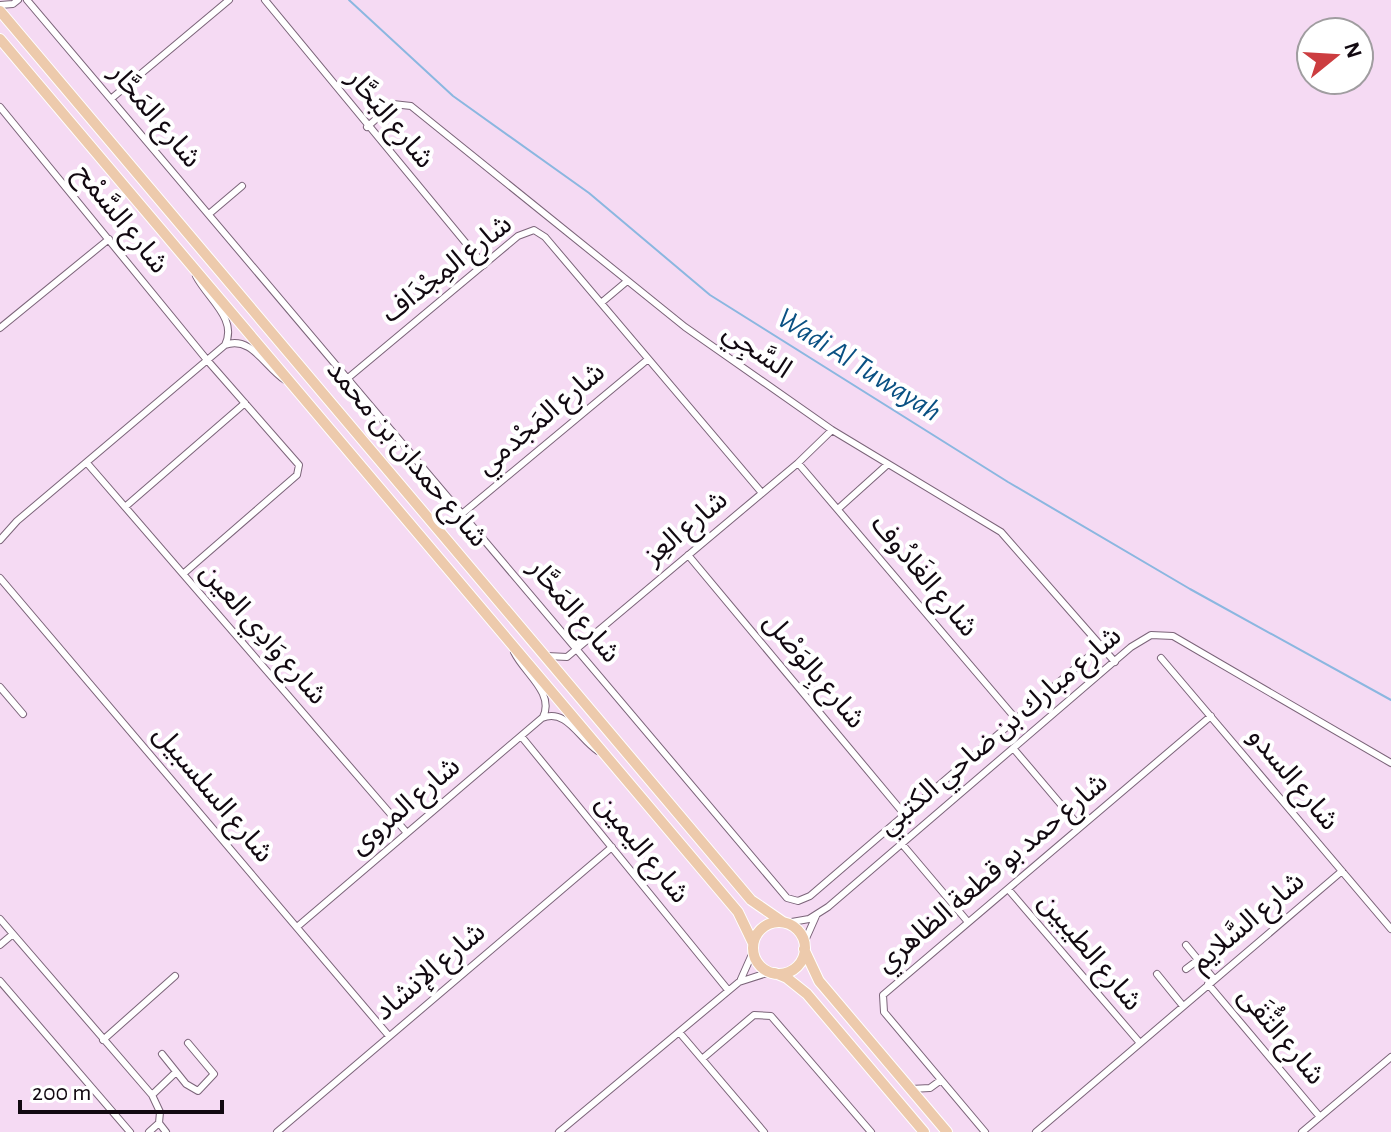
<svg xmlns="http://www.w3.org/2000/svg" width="1391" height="1132" font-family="'Alegreya Sans','Noto Sans Arabic',sans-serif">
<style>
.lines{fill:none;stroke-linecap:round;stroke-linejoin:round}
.stream{stroke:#8bb7e0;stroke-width:2}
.minor-casing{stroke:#7b6479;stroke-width:8}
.primary-casing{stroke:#fff;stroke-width:12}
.minor{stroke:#fff;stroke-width:6}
.primary{stroke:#edcaac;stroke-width:10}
.labels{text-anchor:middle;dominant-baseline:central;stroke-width:8;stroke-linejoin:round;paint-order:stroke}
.street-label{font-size:28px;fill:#120911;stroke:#fff}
.water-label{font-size:30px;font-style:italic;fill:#0a5183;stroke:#fff}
</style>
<rect width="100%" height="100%" fill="#f5daf3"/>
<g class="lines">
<path class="stream" d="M349,0L453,96L589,193L710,295L1008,482L1190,589L1391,700"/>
<defs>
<path id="minor" d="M27,0L787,898L798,901L810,896L1101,646
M265,0L484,265
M0,5L13,4L18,0
M112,98L229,0
M0,107L207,360L299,465L297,475L183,574
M367,127L393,104L411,106L685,327L832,430L1001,532L1115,662
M209,214L242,186
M196,276C208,299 238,319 225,345
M601,303L626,282
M0,328L109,239
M348,378L518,236L534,230L545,237L762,493
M87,463L407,833
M798,463L1016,719
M125,507L245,403
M838,509L888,464
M463,513L647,360
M0,540L17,521L225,345C251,335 265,367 285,380
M688,555L905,815
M0,578L389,1036
M514,652C524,673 555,693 543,717
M547,656L567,657L798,463L832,430
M1161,658L1391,929
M0,687L23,714
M521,736L728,990
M1013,748L1080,827
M902,844L968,922
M1008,889L1140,1043
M0,919L152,1095L160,1112L159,1123L166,1132
M786,923L809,919L828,907L1131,647L1151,635L1173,636L1391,763
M297,927L542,718C567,708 579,739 598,751
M804,943L816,916
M0,945L13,934
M1186,945L1214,979
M1186,969L1198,960
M1157,974L1183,1006
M741,979L753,952
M0,981L130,1132
M1208,984L1320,1117
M679,1032L764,1132
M103,1040L175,976
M162,1054L186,1084L198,1091L214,1074L188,1043
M702,1059L754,1015L771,1016L871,1132
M911,1089L930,1088L941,1080
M152,1095L176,1072
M149,1132L159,1123
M277,1132L612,847
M559,1132L739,982L770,972
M985,1132L884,1012L883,995L1211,716
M1036,1132L1342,871
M1302,1132L1391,1057"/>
<path id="primary" d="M0,11L751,900L783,922
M0,39L738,912L753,943
M753 948a26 26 0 1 1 52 0a26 26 0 1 1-52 0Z
M804,949L819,981L947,1132
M775,973L787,978L807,994L924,1132"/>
</defs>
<use href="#minor" class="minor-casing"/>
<use href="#primary" class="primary-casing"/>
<use href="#minor" class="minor"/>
<use href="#primary" class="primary"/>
</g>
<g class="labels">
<g class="street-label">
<text transform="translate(155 116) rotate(50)">شارع المَحَّار</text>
<text transform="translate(390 119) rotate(50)">شارع البَحَّار</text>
<text transform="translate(121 219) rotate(51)">شارع السَّمْح</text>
<text transform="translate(447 269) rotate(-38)">شارع المِجْدَاف</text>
<text transform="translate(757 351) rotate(35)">السَّجِي</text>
<text transform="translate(541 419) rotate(-40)">شارع المَجْدمي</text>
<text transform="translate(407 454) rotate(50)">شارع حمدان بن محمد</text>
<text transform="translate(686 528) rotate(-40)">شارع العِز</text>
<text transform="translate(924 576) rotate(50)">شارع الغَادُوف</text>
<text transform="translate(574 611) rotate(50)">شارع المَحَّار</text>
<text transform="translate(263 634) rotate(49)">شارع وَادِي العين</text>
<text transform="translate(814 671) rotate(50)">شارع بِالوَصْل</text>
<text transform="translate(1000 731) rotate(-40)">شارع مبارك بن ضاحي الكتبي</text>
<text transform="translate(1293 779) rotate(50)">شارع السدو</text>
<text transform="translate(213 794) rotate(50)">شارع السلسبيل</text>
<text transform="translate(405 806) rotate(-40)">شارع المروى</text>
<text transform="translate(642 849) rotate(51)">شارع اليمين</text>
<text transform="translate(992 873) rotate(-40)">شارع حمد بو قطعة الظاهري</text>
<text transform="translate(1248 922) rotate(-40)">شارع السَّلايم</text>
<text transform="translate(1090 952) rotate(50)">شارع الطيبين</text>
<text transform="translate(430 972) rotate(-40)">شارع الإنشاد</text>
<text transform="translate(1281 1036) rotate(50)">شارع التُّقَى</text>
</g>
<g class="water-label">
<text transform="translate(859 365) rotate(32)">Wadi Al Tuwayah</text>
</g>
</g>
<g transform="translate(1335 56) rotate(72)"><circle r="38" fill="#ffffff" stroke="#a09da0" stroke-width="2"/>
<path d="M0-6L14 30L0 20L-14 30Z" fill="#cc3d40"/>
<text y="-12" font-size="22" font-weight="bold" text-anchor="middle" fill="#120911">N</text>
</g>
<path d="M20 1100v12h202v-12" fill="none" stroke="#120911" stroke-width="4"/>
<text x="32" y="1100" font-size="24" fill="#120911" stroke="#ffffff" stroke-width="6" paint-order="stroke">200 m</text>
</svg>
